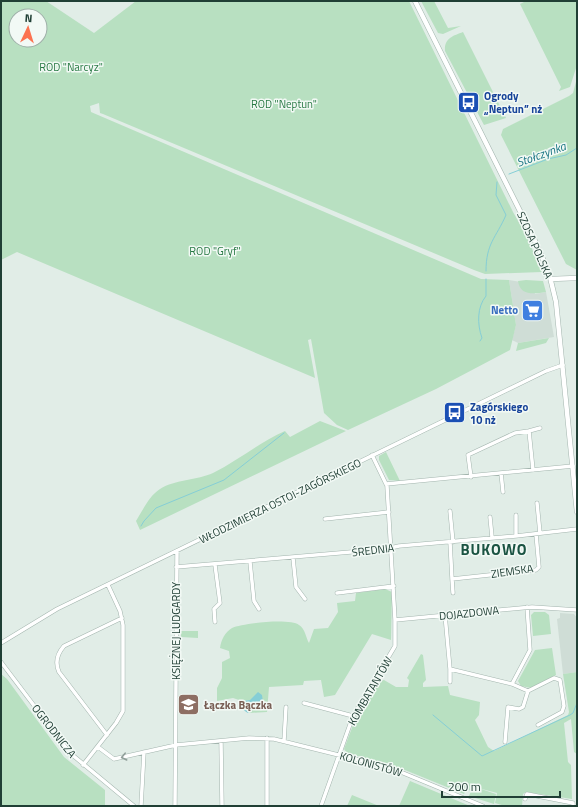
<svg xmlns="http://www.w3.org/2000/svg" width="578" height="807" font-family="'Titillium Web',sans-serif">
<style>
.built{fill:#cfddd6}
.green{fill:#b8e0c1;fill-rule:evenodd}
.water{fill:#85ced6}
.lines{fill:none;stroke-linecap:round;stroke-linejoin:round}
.stream{stroke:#85ced6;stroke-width:1}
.minor-casing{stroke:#a3b5ae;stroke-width:4.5}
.tertiary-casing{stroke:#a3b5ae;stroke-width:5.5}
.minor{stroke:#fff;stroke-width:3.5}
.tertiary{stroke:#fff;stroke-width:4.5}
.oneway{stroke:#909f9a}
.labels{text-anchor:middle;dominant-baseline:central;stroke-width:3;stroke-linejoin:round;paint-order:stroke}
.park-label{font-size:11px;fill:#277943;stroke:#f2f9f5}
.transit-label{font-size:11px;font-weight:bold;fill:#164399;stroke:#f2f9f5;text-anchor:start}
.street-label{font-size:11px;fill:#203f35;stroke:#f2f9f5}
.shop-label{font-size:11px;font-weight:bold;fill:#366cbe;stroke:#f2f9f5;text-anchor:end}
.education-label{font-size:11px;font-weight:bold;fill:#785e54;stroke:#f2f9f5;text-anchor:start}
.water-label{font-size:12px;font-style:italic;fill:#157380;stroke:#f2f9f5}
.district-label{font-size:15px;font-weight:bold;letter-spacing:1px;fill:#1a5342;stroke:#f2f9f5}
</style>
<rect width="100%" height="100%" fill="#e1ede7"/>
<path class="built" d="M509,280L533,284L535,294L546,292L554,337L518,343L512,340L516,325Z
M560,613L574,614L577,618V672L563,674L557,619L560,618Z"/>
<path class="green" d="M1,1H46L94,33L136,1H409L513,212L526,235L542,272L485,274L474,270L103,114L100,113L99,103L90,106L91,112L481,279L509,280L516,325L510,350L436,389L348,430L337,425L324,413L311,339L308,340L315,378L17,252L1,260ZM16,16H40V40H16Z
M421,1H434L448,28L461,26L443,34L438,33Z
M526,1H577V65L570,87L559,91L561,87L520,4Z
M463,32L506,118L484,125L445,51C444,38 453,36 463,32Z
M577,78V270L566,264L501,135L503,129L569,96L573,93Z
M526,280L543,281L546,292C534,294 520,296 518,281Z
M549,338L546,343L516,351L518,343Z
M320,421L346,431L140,530L136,521C143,510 149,496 160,489C173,480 198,480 213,473C239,460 260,442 285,431L290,437Z
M386,452L400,481L389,480L379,460V456Z
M385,589L392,592L391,640L372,634L335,695L324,697L321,680L304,681L303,685L269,687L267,712L248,713L263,702L250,700L242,701L233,698L217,701V688L222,678V662L230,658L229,651L220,648C221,640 225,632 232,628C243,623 290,618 299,625C305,628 306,638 309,643L314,629L328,628L338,612L337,603L355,601L356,593Z
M534,612H545L549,615L551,634L533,636L531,615Z
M181,631H198V638L181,637Z
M552,648L556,675L531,688L521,686L518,681L535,650Z
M421,654L423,655L426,680L423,683V687L448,686L450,695L480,702L479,715L475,720L488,747L494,751L568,715L569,712L563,674L577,672V754L574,752L571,719L564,723L568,762L571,765L572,799L526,792L523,794L522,806H505L495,803L497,793L478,788L496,794L494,804L469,796L471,791L467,789L464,794L400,768L347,753L344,749L356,717L380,681L384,680L396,687H408L409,680L407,678Z
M1,674L7,679L64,757L105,790V806H1Z
M410,781L470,806H399Z
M352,795L379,806H347Z"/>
<path class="water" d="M258,692L262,695L263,702L248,713C243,711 242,706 242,701L250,700Z"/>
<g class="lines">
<path class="stream" d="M509,174L548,159L566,155L577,148
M486,271C486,243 496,238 506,215L496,195L497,182
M480,341L482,338C477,324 477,307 486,296V279
M141,526L144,521L156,508L224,480L284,433
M433,715L482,756L570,715L573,713L577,703"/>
<defs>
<path id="minor" d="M529,431L540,428
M372,455L387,486L395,620L532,607L577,610
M501,473L503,492
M471,477L468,455L515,433L529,431L533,470
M386,484L573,466
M537,503L540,533
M450,511L453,542
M516,515V536
M490,517L492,537
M325,519L389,512
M450,542L452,579L536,570L539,567L536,534
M293,558L296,587L305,599
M250,562L254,601L259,609
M176,567L386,549L399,546L516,536L577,529
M452,579L453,593
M337,593L394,586
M445,615L450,669L512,684L530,650L527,607
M215,622L214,609L220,603L215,565
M1,643L57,609L546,371L563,365
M1,662L70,753L134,806
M450,669V682
M528,691L554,678L560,680L564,706L562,712L538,725
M304,703L353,716
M107,735L59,672C55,663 57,654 64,646L122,618
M221,741L222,806
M284,741L286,707
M505,742L508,707L519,709L523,707L528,691L512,684
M98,747L114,759L176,745L249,738L274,739L391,768L483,806
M83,765L116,723L123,711V625L120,611L108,585
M525,799L527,794L573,803V806
M141,806L144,752
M175,806L177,551
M267,806V738
M321,806L353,716L395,646V620"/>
<path id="tertiary" d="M415,1L536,243L549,273L556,302L577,512
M551,279L577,278"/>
</defs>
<use href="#minor" class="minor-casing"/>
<use href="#tertiary" class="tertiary-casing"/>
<use href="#minor" class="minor"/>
<use href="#tertiary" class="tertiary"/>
</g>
<defs><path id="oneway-chevron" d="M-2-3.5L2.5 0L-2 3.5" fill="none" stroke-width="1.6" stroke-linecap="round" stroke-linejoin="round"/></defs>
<use class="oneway" href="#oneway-chevron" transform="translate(124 757) rotate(167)"/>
<defs>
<symbol id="bus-square" viewBox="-11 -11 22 22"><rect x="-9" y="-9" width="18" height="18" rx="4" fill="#1a4fb4" stroke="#f2f9f5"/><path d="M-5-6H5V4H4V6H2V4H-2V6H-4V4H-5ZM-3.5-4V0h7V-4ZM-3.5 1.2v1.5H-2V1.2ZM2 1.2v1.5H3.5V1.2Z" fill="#fff"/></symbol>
<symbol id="supermarket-square" viewBox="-11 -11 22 22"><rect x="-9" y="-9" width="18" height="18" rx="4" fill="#3f7fe0" stroke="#f2f9f5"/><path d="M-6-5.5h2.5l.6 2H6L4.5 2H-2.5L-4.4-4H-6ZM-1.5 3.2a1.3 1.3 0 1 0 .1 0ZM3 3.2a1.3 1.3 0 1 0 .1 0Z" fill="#fff"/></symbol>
<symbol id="school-square" viewBox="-11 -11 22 22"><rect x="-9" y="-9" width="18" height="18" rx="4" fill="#8d6e63" stroke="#f2f9f5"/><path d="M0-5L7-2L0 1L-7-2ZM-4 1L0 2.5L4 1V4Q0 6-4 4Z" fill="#fff"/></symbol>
</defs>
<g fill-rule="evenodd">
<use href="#bus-square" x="456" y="90" width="25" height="25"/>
<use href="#supermarket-square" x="520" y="298" width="25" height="25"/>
<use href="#bus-square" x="442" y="400" width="25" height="25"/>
<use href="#school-square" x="176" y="692" width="25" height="25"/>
</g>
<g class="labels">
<g class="park-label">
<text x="71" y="67">ROD "Narcyz"</text>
<text x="284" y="104">ROD "Neptun"</text>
<text x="215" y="251">ROD "Gryf"</text>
</g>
<g class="transit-label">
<text x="484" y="96">Ogrody<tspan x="484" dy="13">„Neptun” nż</tspan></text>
<text x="470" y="407">Zagórskiego<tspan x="470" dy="13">10 nż</tspan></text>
</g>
<g class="street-label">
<text transform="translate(535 245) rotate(66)">SZOSA POLSKA</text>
<text transform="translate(280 501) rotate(-26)">WŁODZIMIERZA OSTOI-ZAGÓRSKIEGO</text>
<text transform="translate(373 550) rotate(-7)">ŚREDNIA</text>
<text transform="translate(512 571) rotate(-8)">ZIEMSKA</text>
<text transform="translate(469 613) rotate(-6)">DOJAZDOWA</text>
<text transform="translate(176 631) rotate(-90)">KSIĘŻNEJ LUDGARDY</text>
<text transform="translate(370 691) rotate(-60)">KOMBATANTÓW</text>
<text transform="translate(54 731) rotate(52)">OGRODNICZA</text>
<text transform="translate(371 764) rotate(16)">KOLONISTÓW</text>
</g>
<g class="shop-label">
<text x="518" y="310">Netto</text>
</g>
<g class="education-label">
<text x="204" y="705">Łączka Bączka</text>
</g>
<g class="water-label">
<text transform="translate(541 154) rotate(-20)">Stołczynka</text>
</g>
<g class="district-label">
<text x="494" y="549">BUKOWO</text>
</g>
</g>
<rect width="578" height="807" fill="none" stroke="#203f35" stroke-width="4"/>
<g transform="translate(28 28) rotate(4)"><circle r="19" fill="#f2f9f5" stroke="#9eafa8"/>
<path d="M0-3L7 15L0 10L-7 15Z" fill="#fc7250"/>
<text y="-6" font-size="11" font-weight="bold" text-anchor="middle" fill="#203f35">N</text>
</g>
<path d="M442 791v6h118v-6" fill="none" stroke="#203f35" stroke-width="2"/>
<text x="448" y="791" font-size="12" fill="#203f35" stroke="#f2f9f5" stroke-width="3" paint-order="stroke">200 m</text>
</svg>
